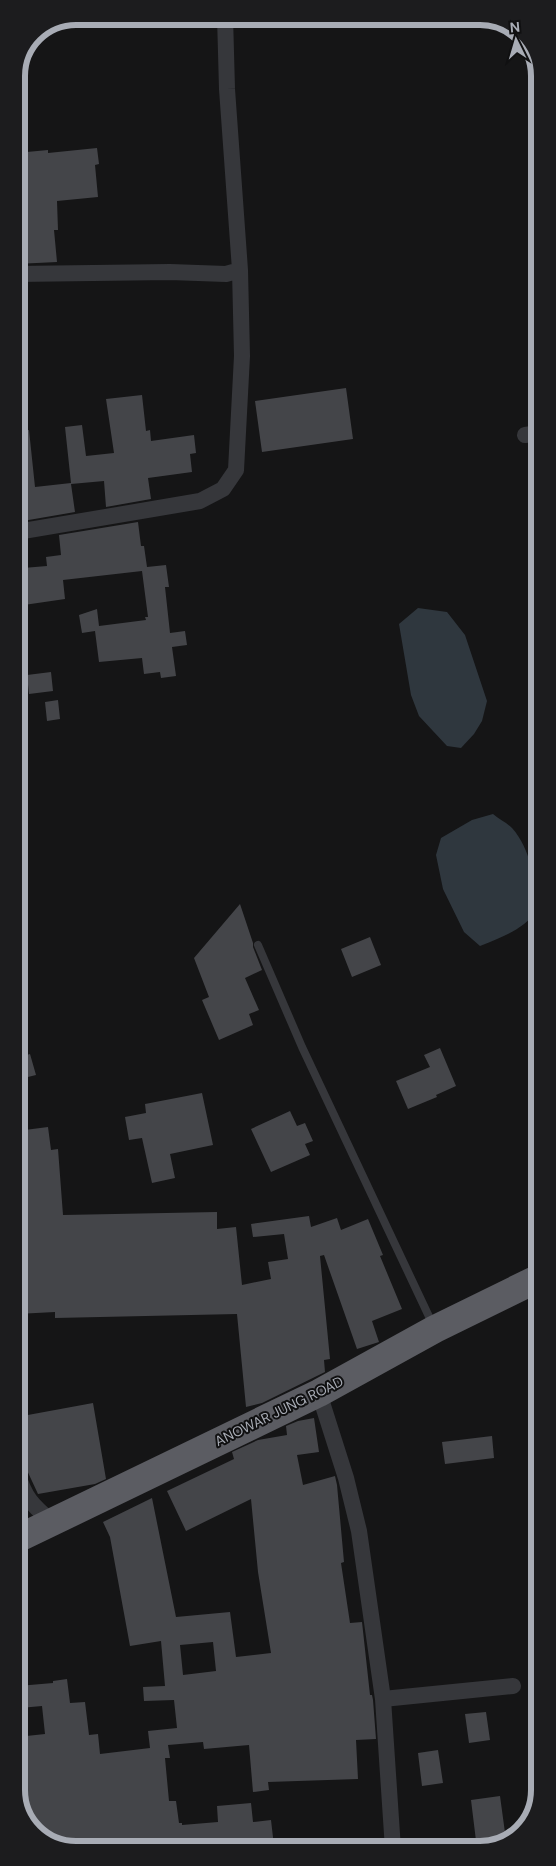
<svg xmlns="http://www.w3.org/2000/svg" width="556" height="1866" font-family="'DM Sans',sans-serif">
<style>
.water{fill:#2f373e}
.building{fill:#444549;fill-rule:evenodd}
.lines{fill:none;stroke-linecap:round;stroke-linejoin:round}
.service{stroke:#36373b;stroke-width:8}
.minor{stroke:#36373b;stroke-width:16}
.trunk{stroke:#5b5c62;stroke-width:28}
.labels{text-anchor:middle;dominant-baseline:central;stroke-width:4;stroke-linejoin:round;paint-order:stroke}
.street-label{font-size:14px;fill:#a8acb5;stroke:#101011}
.rim{fill:none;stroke:#a8acb5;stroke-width:6}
</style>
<rect width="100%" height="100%" fill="#151516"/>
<path class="water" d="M418,608L447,612L465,635L487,701L482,721L474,734L461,748L447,746L419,716L411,695L399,624Z
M493,814C499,819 507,823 512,828C531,849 535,882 539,909C522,930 505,936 480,946L464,932L443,889L436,855L441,838L472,820Z"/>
<path class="building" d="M97,148L99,164L95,165L98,197L57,201L58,230H54L57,262L16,264V153L48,150V153Z
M346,388L353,439L262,452L255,401Z
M142,395L146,431L150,430L151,441L194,435L196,453L190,454L192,472L148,478L151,499L106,507L104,481L71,484L75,512L17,522L16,431L29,430L35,487L71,483L65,427L82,425L86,456L114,453L106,399Z
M138,522L141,546H144L147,567L166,565L169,587H165L170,633L185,631L187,645L172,647L176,676L161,678L160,672L144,674L142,658L99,662L95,631L82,633L79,615L97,609L99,626L146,620L145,617H148L142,571L63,580L65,599L17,606V586L25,585L23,568L47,566L46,557L61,555L59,535Z
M51,672L53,691L29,694L27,675Z
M58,700L60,719L47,721L45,702Z
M240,904L253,943V947L262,970L245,978L259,1010L249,1014L253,1025L219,1040L202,1000L209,997L194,958Z
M370,937L381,965L352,977L341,949Z
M440,1048L456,1086L436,1095L437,1097L408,1109L396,1081L430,1067L424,1055Z
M30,1054L36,1075L20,1079L17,1068V1058Z
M202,1093L213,1145L170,1154L175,1178L152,1183L142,1138L129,1140L125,1117L146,1113L145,1104Z
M290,1111L297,1126L305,1123L313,1141L305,1144L310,1155L271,1172L251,1129Z
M48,1127L51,1150L58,1149L63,1215L217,1212V1229L236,1227L242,1285L271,1279L268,1262L288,1259L284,1234L253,1237L251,1224L309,1216L311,1227L337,1218L341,1230L368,1219L383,1255L380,1256L402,1309L372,1321L379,1342L357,1349L324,1255L320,1256L330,1359L324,1360L325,1372L262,1403L246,1407L237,1314L55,1318V1312L17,1314V1152H20L17,1131Z
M93,1403L106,1479L95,1484L38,1494L25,1466L21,1442L17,1443V1417Z
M314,1418L319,1452L297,1455L303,1485L335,1476L337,1485L344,1562L341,1563L350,1623L362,1622L370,1695H372L373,1700L376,1739L356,1740L358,1779L268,1782L269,1790L253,1792L249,1745L204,1749L203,1742L168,1745L170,1758H165L169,1801H176L179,1823H182V1825L218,1822L217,1806L251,1803L253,1822L271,1820L274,1846L223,1849L71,1850L37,1835L17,1802V1737L45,1734L42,1706L20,1708L18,1686L53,1683V1681L67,1679L70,1703L85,1702L89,1735L98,1734L100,1754L150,1748L148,1731L177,1728L174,1700L144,1701L143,1687L165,1686L161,1641L130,1646L110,1537L103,1522L152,1498L176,1617L230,1612L236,1657L271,1653L258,1572L251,1499L186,1531L167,1491L234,1459L232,1452L258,1440L287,1435L286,1426L298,1421ZM213,1642L216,1671L183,1675L180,1645Z
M492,1436L494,1458L445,1464L442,1442Z
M486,1712L490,1740L469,1743L465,1714Z
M438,1750L443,1783L422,1786L418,1753Z
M500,1796L506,1840L492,1849H477L471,1800Z"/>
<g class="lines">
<path class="service" d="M258,945L302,1047L433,1325"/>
<path class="minor" d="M16,274L170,272L226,274L240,270
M525,435L539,433
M17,532L200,501L223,489L236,470L242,356L240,270L227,89L225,16
M319,1393L346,1478L359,1531L383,1699L393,1849
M17,1472C25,1498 32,1505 51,1521
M383,1699L513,1686"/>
<path class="trunk" d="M17,1539L319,1393L435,1329L539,1278"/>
</g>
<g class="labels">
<g class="street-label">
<text transform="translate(279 1411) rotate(-26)">ANOWAR JUNG ROAD</text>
</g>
</g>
<path d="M0 0H556V1866H0ZM76 25H480A51 51 0 0 1 531 76V1790A51 51 0 0 1 480 1841H76A51 51 0 0 1 25 1790V76A51 51 0 0 1 76 25Z" fill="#1c1c1e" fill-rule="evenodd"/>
<path class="rim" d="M76 25H480A51 51 0 0 1 531 76V1790A51 51 0 0 1 480 1841H76A51 51 0 0 1 25 1790V76A51 51 0 0 1 76 25Z"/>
<g transform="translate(516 40) rotate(355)" stroke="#101011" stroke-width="4" paint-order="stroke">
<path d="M0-4L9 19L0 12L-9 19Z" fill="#a8acb5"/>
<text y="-8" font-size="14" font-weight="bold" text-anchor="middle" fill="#a8acb5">N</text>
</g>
</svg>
